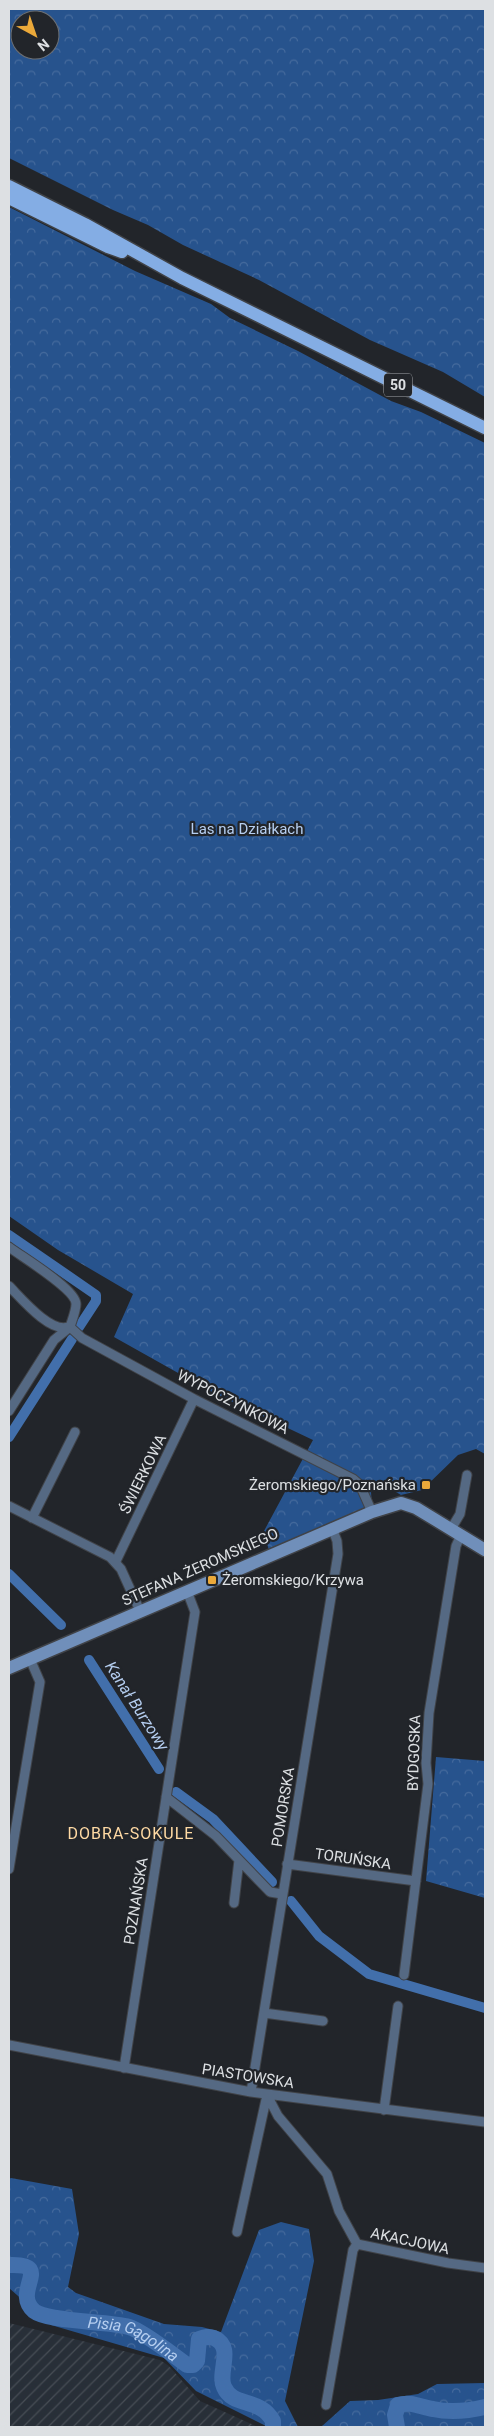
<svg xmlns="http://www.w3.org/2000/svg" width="494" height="2436" font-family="Roboto,sans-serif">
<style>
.industrial{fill:url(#industrial-furrows)}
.forest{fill:url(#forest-crowns);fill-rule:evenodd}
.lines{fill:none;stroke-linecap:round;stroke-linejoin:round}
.canal{stroke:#426fab;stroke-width:10}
.river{stroke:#426fab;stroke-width:16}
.street-casing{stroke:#404348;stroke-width:11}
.secondary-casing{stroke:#404348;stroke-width:15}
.primary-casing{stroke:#404348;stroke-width:15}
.street{stroke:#556983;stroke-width:9}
.secondary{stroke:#708fba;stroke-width:12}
.primary{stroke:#84ade4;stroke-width:12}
.poi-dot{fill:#eba93a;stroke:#22252a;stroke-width:2}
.labels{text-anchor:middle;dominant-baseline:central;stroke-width:4.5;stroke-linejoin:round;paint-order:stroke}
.shield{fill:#22252a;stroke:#a5a8ac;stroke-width:1}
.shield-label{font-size:14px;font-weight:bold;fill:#dde0e3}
.park-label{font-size:15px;fill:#b6cff1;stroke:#22252a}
.street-label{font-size:15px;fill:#dde0e3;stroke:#22252a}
.poi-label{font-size:15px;fill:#dde0e3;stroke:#22252a;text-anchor:end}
.water-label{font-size:16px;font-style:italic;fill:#b5cef0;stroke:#22252a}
.neighbourhood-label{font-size:16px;letter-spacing:1px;fill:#ffdaa4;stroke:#22252a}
</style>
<defs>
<pattern id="industrial-furrows" width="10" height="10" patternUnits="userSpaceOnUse" patternTransform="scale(1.25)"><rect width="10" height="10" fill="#282f38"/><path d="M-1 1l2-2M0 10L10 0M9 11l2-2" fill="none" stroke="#474d55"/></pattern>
<pattern id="forest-crowns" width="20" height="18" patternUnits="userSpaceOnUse" patternTransform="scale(1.25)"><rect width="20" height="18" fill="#27538d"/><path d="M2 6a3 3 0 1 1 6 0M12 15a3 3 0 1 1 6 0" fill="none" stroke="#466b9d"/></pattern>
</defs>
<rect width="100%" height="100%" fill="#22252a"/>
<path class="industrial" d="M9,2323L160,2360L169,2366L200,2401L258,2427H9Z"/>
<path class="forest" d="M9,9H485V397L443,372L370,340L259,280L183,245L148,225L113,210L9,158ZM20,20H50V50H20Z
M9,207L135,271L211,304L230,318L298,351L391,401L421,412L485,443V1454L476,1449L458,1455L422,1490L401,1495L384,1485L371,1492L372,1506L269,1551L264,1531L313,1440L212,1392L114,1337L133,1294L58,1250L9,1216Z
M436,1757L485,1761V1898L426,1881Z
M11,2178L72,2189L79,2234L68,2287L76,2293L164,2324L202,2327L221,2332L259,2230L281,2222L309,2229L314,2261L285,2401L298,2427H268L196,2391L164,2358L51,2325L9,2288V2179Z
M485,2383V2427H321L350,2401L378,2400L418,2394L437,2384Z"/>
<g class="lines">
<path class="canal" d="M9,1235L96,1295V1301L79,1327
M9,1437L72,1339
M9,1574L61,1625
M89,1660L159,1769
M176,1792L213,1819L272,1882
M291,1901L319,1936L369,1974L485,2008"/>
<g class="river">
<path id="s1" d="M9,2265C55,2263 11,2291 34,2311C48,2322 108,2321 129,2327C143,2331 173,2355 187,2365H193L197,2361L199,2339C205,2337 209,2336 214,2338C235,2347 217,2372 224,2387C233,2408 260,2397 273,2421V2427"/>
<path d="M397,2427L395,2415L398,2405C411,2401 420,2407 433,2409C451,2413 468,2411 485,2407"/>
</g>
<defs>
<path id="street" d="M9,1247C22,1257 76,1289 76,1304C76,1311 72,1320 70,1327L82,1338L194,1399L353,1479L360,1485L372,1512
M9,1286C21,1298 50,1333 68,1327
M9,1411L54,1340L70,1327
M9,1506L110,1557L121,1569L140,1611
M32,1518L75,1432
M451,1529L460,1514L467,1475
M116,1561L194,1399
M166,1797L216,1836L270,1892L282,1894
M287,1864L416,1881
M9,1869L40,1682L30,1659
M234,1903L239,1860
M404,1975L428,1784L426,1763L429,1713L456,1546L461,1535
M264,2013L323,2021
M9,2045L251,2092L485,2122
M124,2068L195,1612L187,1591
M251,2092L338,1554L337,1541L332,1528
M267,2095L278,2116L327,2174L339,2211L357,2244L448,2263L485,2268
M384,2110L398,2006
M237,2232L267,2095
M326,2405L353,2250L357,2244"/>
<path id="secondary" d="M9,1668L372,1512L401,1503L416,1508L485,1550"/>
<path id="primary" d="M9,186L85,224L182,278L485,428
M9,198L108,247L122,252"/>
</defs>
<use href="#street" class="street-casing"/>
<use href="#secondary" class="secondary-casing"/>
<use href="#primary" class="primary-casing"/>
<use href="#street" class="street"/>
<use href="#secondary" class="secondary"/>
<use href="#primary" class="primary"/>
</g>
<g class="poi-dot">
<rect x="421" y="1480" width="10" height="10" rx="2.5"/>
<rect x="207" y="1575" width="10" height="10" rx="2.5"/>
</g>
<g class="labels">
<rect class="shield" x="384" y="373.5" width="28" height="23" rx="4"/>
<g class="shield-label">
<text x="398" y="385">50</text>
</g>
<g class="park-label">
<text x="247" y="829">Las na Działkach</text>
</g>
<g class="street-label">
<text transform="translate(233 1402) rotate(27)">WYPOCZYNKOWA</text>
<text transform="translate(143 1474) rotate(-64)">ŚWIERKOWA</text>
<text transform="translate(200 1567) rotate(-24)">STEFANA ŻEROMSKIEGO</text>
<text transform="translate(414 1753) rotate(-88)">BYDGOSKA</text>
<text transform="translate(283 1807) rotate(-81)">POMORSKA</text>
<text transform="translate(353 1859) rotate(8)">TORUŃSKA</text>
<text transform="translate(136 1901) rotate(-81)">POZNAŃSKA</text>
<text transform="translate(248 2076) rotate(9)">PIASTOWSKA</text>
<text transform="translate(410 2241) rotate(12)">AKACJOWA</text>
</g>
<g class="poi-label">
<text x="416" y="1485">Żeromskiego/Poznańska</text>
<text x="222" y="1580" text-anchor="start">Żeromskiego/Krzywa</text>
</g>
<g class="water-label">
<text transform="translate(137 1706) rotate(57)">Kanał Burzowy</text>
<text stroke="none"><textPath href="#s1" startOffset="171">Pisia Gągolina</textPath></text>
</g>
<g class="neighbourhood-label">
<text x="131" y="1833">DOBRA-SOKULE</text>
</g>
</g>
<rect width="494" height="2436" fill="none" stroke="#dde0e3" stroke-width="20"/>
<g transform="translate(35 35) rotate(140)"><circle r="24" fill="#22252a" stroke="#6d7074"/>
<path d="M0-4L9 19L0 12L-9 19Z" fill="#eba93a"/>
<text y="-8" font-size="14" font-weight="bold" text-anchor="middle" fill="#dde0e3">N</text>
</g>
</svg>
